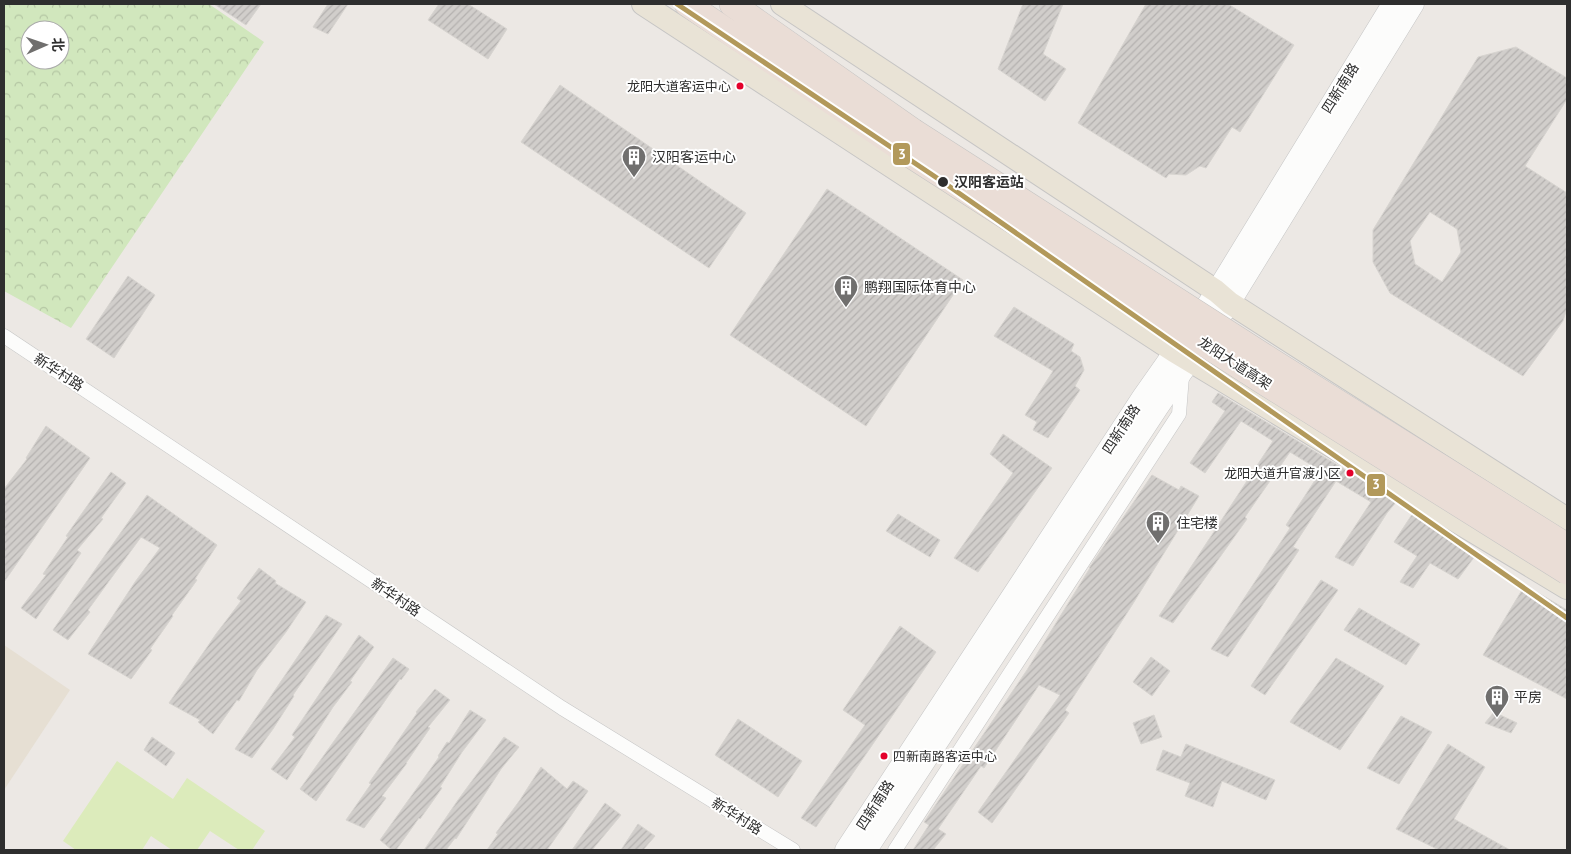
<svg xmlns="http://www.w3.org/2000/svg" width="1571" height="854" font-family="'PT Sans','Noto Sans SC',sans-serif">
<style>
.education{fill:#e6dfd3}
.forest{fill:url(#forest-crowns);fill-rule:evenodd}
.pitch{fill:#dcebbb}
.building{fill:url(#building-hatch);stroke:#d7d4d0;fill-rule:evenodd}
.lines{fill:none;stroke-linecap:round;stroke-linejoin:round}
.street-casing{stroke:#c5c5c5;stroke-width:15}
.secondary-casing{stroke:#c5c5c5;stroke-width:21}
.primary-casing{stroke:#c6c5c4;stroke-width:24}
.highway-casing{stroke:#c6c5c4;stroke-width:26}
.street{stroke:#fcfcfb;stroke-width:14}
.secondary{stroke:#fcfcfb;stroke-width:20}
.primary{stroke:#e9e3d6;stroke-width:22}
.highway{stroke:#eaddd6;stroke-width:25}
.highway-bridge-casing{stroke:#c6c5c4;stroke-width:26;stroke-linecap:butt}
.highway-bridge{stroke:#eaddd6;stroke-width:25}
.metro-1-casing{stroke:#fff;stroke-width:9}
.metro-1{stroke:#b2995b;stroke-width:5}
.bus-dot{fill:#e4002b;stroke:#fff;stroke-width:2}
.stop-dot{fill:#2e2e2e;stroke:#fff;stroke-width:2}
.labels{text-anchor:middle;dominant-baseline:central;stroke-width:4;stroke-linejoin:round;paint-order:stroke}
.bus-label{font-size:13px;fill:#2e2e2e;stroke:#fff;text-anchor:end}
.street-label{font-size:14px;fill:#2e2e2e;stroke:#fff}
.poi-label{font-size:14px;fill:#2e2e2e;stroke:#fff;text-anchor:start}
.stop-label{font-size:14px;font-weight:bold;fill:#2e2e2e;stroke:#fff;text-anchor:start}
.line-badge{stroke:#fff;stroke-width:2}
.badge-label{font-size:14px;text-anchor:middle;font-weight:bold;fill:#fff}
</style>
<defs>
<pattern id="forest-crowns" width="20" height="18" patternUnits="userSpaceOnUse" patternTransform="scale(1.25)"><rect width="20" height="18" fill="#d1e7bd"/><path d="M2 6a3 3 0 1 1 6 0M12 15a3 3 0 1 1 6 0" fill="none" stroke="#b4c6a3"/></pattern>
<pattern id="building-hatch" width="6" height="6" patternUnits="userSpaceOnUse" patternTransform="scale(1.25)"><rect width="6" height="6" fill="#d1cecb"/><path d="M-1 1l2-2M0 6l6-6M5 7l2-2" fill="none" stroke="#b4b1af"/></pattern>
</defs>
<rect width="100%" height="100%" fill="#ece8e4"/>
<path class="education" d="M4,645L70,690L4,790Z"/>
<path class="forest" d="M4,4H209L264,42L71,328L4,291ZM30,30H60V60H30Z"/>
<path class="pitch" d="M117,761L173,799L187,778L265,831L252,850H239L210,831L197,850H172L151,836L142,850H76L63,841Z"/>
<path class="building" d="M214,4H261L246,25Z
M328,4H348L328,34L313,27Z
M439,4H468L507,29L488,59L428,20Z
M1023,4H1063L1043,54L1066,69L1045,101L998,69Z
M1146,4H1228L1294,45L1240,132L1232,127L1206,168L1200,166L1186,175L1169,174L1166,178L1078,123Z
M1516,47L1567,78V99L1525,166L1567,193V308L1563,321L1523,376L1390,293L1373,262V230L1478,57ZM1430,212L1457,229L1461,252L1442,282L1415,264L1410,241Z
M560,85L746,213L709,268L521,142Z
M827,189L963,280L866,426L730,335Z
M128,276L155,295L114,358L86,339Z
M1014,307L1074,344L1071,351L1080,357L1084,370L1075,386L1080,390L1048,438L1033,430L1037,422L1025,415L1053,371L994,336Z
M1218,393L1397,501L1387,513L1353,566L1335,557L1371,502L1336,481L1293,547L1299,550L1228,657L1211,649L1290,528L1286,525L1321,471L1290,452L1245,517L1247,519L1173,623L1159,616L1273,441L1241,421L1205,473L1190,463L1225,411L1212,402Z
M46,426L90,458L4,582V489L27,459L26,458Z
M1003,434L1052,468L978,572L954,558L1013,473L990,454Z
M111,472L126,483L101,518L103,519L77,550L81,553L36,619L21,608L46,575L43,574L68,537L66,536Z
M1152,475L1179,490L1181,486L1199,496L1134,602L1065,710L1069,713L992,823L978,812L1060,695L1039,685L984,768L981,766L938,829L946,834L933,850H913L929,825L924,822L1027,670L1090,568H1089Z
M147,495L217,545L195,579L197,580L172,615L173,616L150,649L152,650L131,679L88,654L135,582L160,548L141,537L88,610L90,612L68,640L53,630Z
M1413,513L1478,552L1458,579L1430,563L1413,588L1400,582L1417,556L1394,542Z
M898,514L940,540L930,557L886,531Z
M259,568L276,581L275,583L306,602L286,632L257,670L239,701L237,700L213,734L198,722L200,720L169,703L216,634L241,601L237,598Z
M1321,580L1338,590L1265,695L1251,686Z
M1525,585L1567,610V699L1483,655Z
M1359,608L1420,644L1406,665L1344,630Z
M326,615L342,624L293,695L294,696L273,729L252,758L235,749Z
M900,626L936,652L816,827L801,818L865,725L843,710Z
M359,635L374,647L350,681L352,682L333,707L287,780L271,769L295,737L292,735Z
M1151,657L1170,671L1152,696L1133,682Z
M393,658L409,669L401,680L400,679L316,801L300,789Z
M1336,658L1384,686L1340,750L1290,722Z
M435,689L450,700L428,727L430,728L406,763H407L382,796L386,798L364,828L346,820L371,784L369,783L417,713L416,712Z
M470,710L486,720L462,752L440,787L442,788L420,819L419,818L396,850H392L380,840L439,757L438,756L447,742L449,743Z
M1494,712L1517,723L1511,733L1485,723Z
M1154,715L1162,737L1141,744L1133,723Z
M1401,716L1432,732L1399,784L1367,768Z
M738,719L802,761L778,797L715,755Z
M152,737L175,753L166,766L144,750Z
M504,737L519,747L501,769L456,839L455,838L446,850H424L458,800Z
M1186,744L1275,780L1266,800L1222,781L1213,807L1185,796L1190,783L1156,770L1163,750L1181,757Z
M1448,744L1485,767L1454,819L1510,850H1439L1396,829Z
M541,767L567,789L573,781L588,791L547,850H487L498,834L496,833L520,800Z
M605,803L621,815L592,850H572Z
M638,824L655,836L643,850H621Z"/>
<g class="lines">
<defs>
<path id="street" d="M4,336L562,708L793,850
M895,850L1179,414L1182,376"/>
<path id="secondary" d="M845,850L1142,397L1215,293L1392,4
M867,850L1158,408L1230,303L1414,4"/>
<path id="primary" d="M643,4L1174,351L1567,588
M782,4L1216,291L1230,303L1567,519"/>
<path id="highway" d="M687,4L904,151
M732,4L913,131"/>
</defs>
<use href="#street" class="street-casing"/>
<use href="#secondary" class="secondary-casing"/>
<use href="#primary" class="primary-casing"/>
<use href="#highway" class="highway-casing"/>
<use href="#street" class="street"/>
<use href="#secondary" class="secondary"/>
<use href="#primary" class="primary"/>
<use href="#highway" class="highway"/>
<defs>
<path id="highway-bridge" d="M913,131L1272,361L1567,546
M904,151L1262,381L1567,572"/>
</defs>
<use href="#highway-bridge" class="highway-bridge-casing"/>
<use href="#highway-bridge" class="highway-bridge"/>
<defs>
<path id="metro-1" d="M677,4L943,182L1567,618"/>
</defs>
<use href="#metro-1" class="metro-1-casing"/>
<use href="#metro-1" class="metro-1"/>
</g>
<defs>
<symbol id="building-pin" viewBox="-11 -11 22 30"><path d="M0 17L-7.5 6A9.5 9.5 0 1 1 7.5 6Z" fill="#706f6e" stroke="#fff"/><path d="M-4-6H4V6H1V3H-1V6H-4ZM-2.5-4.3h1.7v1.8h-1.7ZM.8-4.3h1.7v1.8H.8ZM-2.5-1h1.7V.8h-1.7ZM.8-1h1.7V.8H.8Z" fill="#fff"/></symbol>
</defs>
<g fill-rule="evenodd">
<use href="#building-pin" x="620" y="143" width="28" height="38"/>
<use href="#building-pin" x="832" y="273" width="28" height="38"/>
<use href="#building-pin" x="1144" y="509" width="28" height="38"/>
<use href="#building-pin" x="1483" y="683" width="28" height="38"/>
</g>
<g class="bus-dot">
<circle cx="740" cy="86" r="4.5"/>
<circle cx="1350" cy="473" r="4.5"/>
<circle cx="884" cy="756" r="4.5"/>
</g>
<circle class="stop-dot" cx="943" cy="182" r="6"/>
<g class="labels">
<g class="bus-label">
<text x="731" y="86">龙阳大道客运中心</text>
<text x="1341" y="473">龙阳大道升官渡小区</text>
<text x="893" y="756" text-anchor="start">四新南路客运中心</text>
</g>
<g class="street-label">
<text transform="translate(1340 88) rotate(-58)">四新南路</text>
<text transform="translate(1235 363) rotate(33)">龙阳大道高架</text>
<text transform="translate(59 372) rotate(33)">新华村路</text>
<text transform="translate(1121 429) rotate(-57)">四新南路</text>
<text transform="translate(396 597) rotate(34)">新华村路</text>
<text transform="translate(875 805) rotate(-57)">四新南路</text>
<text transform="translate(737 816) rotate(32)">新华村路</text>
</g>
<g class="poi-label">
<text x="652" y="157">汉阳客运中心</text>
<text x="864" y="287">鹏翔国际体育中心</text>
<text x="1176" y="523">住宅楼</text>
<text x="1514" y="697">平房</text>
</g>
<g class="stop-label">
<text x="954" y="182">汉阳客运站</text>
</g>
</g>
<g class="line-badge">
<rect x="892" y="142" width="19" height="24" rx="5" fill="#b2995b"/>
<rect x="1366" y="473" width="20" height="24" rx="5" fill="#b2995b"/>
</g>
<g class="badge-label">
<text x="902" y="159">3</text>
<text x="1376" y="489">3</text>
</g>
<rect width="1571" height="854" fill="none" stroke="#2e2e2e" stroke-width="10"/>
<g transform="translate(45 45) rotate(88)"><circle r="24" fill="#ffffff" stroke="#ababab"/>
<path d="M0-4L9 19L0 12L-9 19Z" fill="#706f6e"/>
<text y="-8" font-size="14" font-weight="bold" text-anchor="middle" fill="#2e2e2e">北</text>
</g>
</svg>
